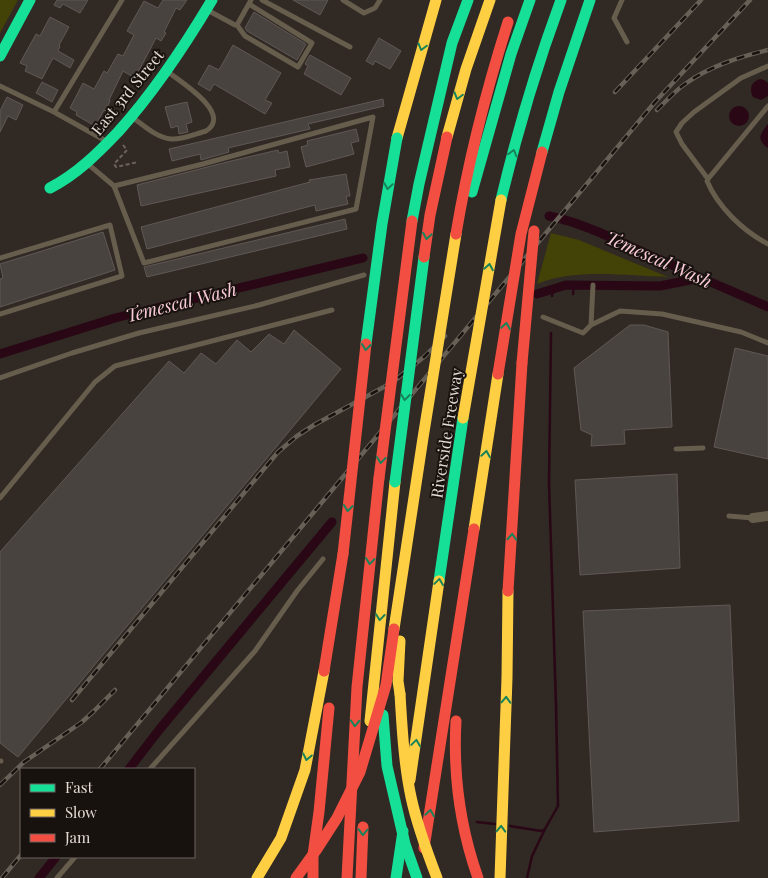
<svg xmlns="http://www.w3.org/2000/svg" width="768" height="878" font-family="'Playfair Display',serif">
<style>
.green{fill:#434307}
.water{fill:#2a0715}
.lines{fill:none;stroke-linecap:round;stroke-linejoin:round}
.stream{stroke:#2a0715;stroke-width:2.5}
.canal{stroke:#2a0715;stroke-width:9}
.building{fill:#494340;stroke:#5f5855}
.path{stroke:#6c645a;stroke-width:2;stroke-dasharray:4 2.5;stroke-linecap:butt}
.lane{stroke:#665d4d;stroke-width:5}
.street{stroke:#665d4d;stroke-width:10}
.fast{stroke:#16e098;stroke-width:11}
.slow{stroke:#ffcf43;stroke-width:11}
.jam{stroke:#f24e42;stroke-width:11}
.rail-casing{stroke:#676057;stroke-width:4.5}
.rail{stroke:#18120e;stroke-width:2.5;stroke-dasharray:8;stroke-linecap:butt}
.fast-bridge{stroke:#16e098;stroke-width:11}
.slow-bridge{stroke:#ffcf43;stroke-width:11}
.jam-bridge{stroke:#f24e42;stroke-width:11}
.oneway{stroke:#17835a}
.labels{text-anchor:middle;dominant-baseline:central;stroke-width:4;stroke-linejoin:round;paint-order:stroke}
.street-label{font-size:16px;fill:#e4dbd5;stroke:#18120e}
.water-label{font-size:18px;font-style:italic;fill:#f9cad8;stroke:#18120e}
</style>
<rect width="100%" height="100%" fill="#302924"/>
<path class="green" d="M0,0H18L0,33Z
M551,233L579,240L668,277C627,276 576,268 537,284Z"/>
<path class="water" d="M760,79L764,80L768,83V96L761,100L753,97C749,89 751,82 760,79Z
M729 116a10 10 0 1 1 20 0a10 10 0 1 1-20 0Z
M768,124V148C756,139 760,134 768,124Z"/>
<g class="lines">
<path class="stream" d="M573,294L574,285
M552,296L553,288
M477,822L495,824
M510,826L541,831L545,829
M527,878L532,856L545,829L558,806L556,705L549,483L551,333"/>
<path class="canal" d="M549,216C583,223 614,239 645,253C686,272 727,289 768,307
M537,294L566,285L660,286L700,278
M0,354L115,318L363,258
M129,769L159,730L332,522
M39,878L56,857"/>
</g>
<path class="building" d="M57,0H88L80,13L63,4L60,8L54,5Z
M163,0H187L180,10L176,8L164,32L166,33L161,41L156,38L135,78L123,71L109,100L110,101L105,111L104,110L95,126L76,115L77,112L70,108L83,83L94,89L104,71L107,73L118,54L123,56L134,35L127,31L144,1L158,8Z
M293,0H328L320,15Z
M254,12L306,44L297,60L247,31L245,28Z
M50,17L69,27L59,45L60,46L58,51L74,60L70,68L53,58L42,79L25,71L27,66L20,63L36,34L40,36Z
M379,38L401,51L390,69L375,61L373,65L366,61Z
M233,45L281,73L265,100L272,103L265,114L214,84L210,91L198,84L209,65L219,70Z
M310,55L351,78L341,95L304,74L308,66L305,64Z
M42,82L58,90L52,102L36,93Z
M7,97L23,105L16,120L8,116L0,132V111Z
M383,99L384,106L308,124L310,129L228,148L229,152L201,160L200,154L172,161L169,149Z
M187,102L192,122L186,124L188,132L179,134L178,126L171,128L165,107Z
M356,129L359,141L351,143L354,154L306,167L301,147L308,145L307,141Z
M278,150L279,153L287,151L290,167L275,170L276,176L141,206L137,185L231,161Z
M346,174L350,196H346L348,204L316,211L315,205L147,249L141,227L310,182L309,180Z
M345,219L347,229L147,277L144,267Z
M103,232L115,270L0,307V279L3,278L0,264Z
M630,325H644L668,332L672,427L624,430L625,444L591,446L592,435L581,430L574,368Z
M294,330L341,369L18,757L0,743V552L169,361L184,373L201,353L216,364L237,340L251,352L269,334L284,344Z
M735,348L768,356V459L714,447Z
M677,474L680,568L580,575L575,480Z
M730,605L739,821L594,832L583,611Z"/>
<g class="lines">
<path class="path" d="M123,145L127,150L114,164L116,167L138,162"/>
<path class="lane" d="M262,0L350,47
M343,0L364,13L375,8L380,0
M622,0L614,18L627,42
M209,11L235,25H237L251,0
M237,25L245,36L298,67L312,43L249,4
M0,86L54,112L106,141
M768,106L708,179L707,181C718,207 743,231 768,244
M54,112L122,0
M132,117C143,125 157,138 171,139C182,140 195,134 206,131C233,114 181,82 168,72
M88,164L114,186L203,164L373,117L356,209L144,263L114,186
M708,179L682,144L676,132L682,123L694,112L741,78L768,66
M0,258L110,225L122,276L0,314
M543,317L583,333L591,325L620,311L662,314L741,332L768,343
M591,325L593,285
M0,378L72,353L139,333L259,305L364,275
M676,449L703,448
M0,498L95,382L115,366L332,310
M729,516L753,518
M0,761H1
M150,769L255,651L297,591L323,559
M57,878L75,857"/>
<path class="street" d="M753,518L768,516"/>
<path class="fast" d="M0,56L30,0
M542,152L559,92L590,0
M50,188C77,174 97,154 118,132C155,91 184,47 212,0
M472,192L511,54L530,0
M501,200C517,132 537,65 561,0
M412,221L419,184L452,43L468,0
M439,581L463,418
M396,878L403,831"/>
<path class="slow" d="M447,137L466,69L490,0
M397,138L436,0
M474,529L498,374
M400,641L398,681L400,694
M370,721L395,482
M410,780L439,581
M257,878L281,838L305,770L324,671
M500,878L507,678L508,591"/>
<path class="jam" d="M508,591L522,363
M324,671L343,554
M456,721C453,775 460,827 478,878
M424,848L474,529
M313,878V855L319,812L329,708
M347,878L357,687L379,478
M361,878L363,827"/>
<defs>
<path id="rail" d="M615,92L701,0
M657,110C666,101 675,91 685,84C710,66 739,57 768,50
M72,700L278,452L297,436L314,425L393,382L425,356L445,336
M100,769L655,102L750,0
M0,785L24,762L82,722L94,711L115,690
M2,878L21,855"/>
</defs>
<use href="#rail" class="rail-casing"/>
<use href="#rail" class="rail"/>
<path class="fast-bridge" d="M366,344L382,224L397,138
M395,482L424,257
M383,715L387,766L405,844L417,878"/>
<path class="slow-bridge" d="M463,418L501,200
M394,629L423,438L456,234
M400,694C402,728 404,764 411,797C417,825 427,852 437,878"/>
<path class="jam-bridge" d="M456,234C468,162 486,91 508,22
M424,257L430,215L447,137
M522,363L534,231
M498,374L521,234L542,152
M379,478L412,221
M343,554L366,344
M296,878L317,849L337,818L360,772L386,685L394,629"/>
</g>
<defs><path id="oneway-chevron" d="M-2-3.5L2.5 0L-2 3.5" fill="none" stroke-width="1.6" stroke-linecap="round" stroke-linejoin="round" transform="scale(1.25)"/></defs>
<g class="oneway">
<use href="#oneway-chevron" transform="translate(422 47) rotate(105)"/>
<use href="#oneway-chevron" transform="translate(458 96) rotate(106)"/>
<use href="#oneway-chevron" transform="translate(513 153) rotate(-75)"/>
<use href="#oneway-chevron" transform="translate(388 186) rotate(99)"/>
<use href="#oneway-chevron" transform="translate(427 236) rotate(99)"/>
<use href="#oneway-chevron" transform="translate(489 267) rotate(-80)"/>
<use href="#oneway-chevron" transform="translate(506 326) rotate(-81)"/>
<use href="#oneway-chevron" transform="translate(366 347) rotate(97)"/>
<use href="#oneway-chevron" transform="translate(405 397) rotate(97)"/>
<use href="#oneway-chevron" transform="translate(486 454) rotate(-81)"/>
<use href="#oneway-chevron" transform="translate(381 460) rotate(97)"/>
<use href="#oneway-chevron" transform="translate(348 508) rotate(96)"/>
<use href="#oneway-chevron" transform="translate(512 537) rotate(-87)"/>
<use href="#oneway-chevron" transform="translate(370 561) rotate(96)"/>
<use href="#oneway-chevron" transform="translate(439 582) rotate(-82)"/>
<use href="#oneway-chevron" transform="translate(380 617) rotate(96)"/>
<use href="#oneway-chevron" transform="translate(506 700) rotate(-88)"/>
<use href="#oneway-chevron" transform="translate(355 723) rotate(93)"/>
<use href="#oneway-chevron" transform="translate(416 743) rotate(-82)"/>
<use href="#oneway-chevron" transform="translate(307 757) rotate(102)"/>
<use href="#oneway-chevron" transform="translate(430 813) rotate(-81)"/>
<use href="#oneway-chevron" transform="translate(501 829) rotate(-88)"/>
<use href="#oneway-chevron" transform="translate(363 832) rotate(92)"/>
</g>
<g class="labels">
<g class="street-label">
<text transform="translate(127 92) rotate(-51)">East 3rd Street</text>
<text transform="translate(446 433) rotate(-81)">Riverside Freeway</text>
</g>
<g class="water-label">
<text transform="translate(659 259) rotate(24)">Temescal Wash</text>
<text transform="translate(181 302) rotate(-14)">Temescal Wash</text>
</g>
</g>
<rect x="20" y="768" width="175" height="90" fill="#18120e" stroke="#6a625e"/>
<rect x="30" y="784" width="25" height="8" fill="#16e098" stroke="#6a625e"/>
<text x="65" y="793" font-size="15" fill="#e4dbd5">Fast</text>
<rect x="30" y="809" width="25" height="8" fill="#ffcf43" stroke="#6a625e"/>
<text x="65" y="818" font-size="15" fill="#e4dbd5">Slow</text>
<rect x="30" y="834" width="25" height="8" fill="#f24e42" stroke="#6a625e"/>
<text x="65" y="843" font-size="15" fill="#e4dbd5">Jam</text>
</svg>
